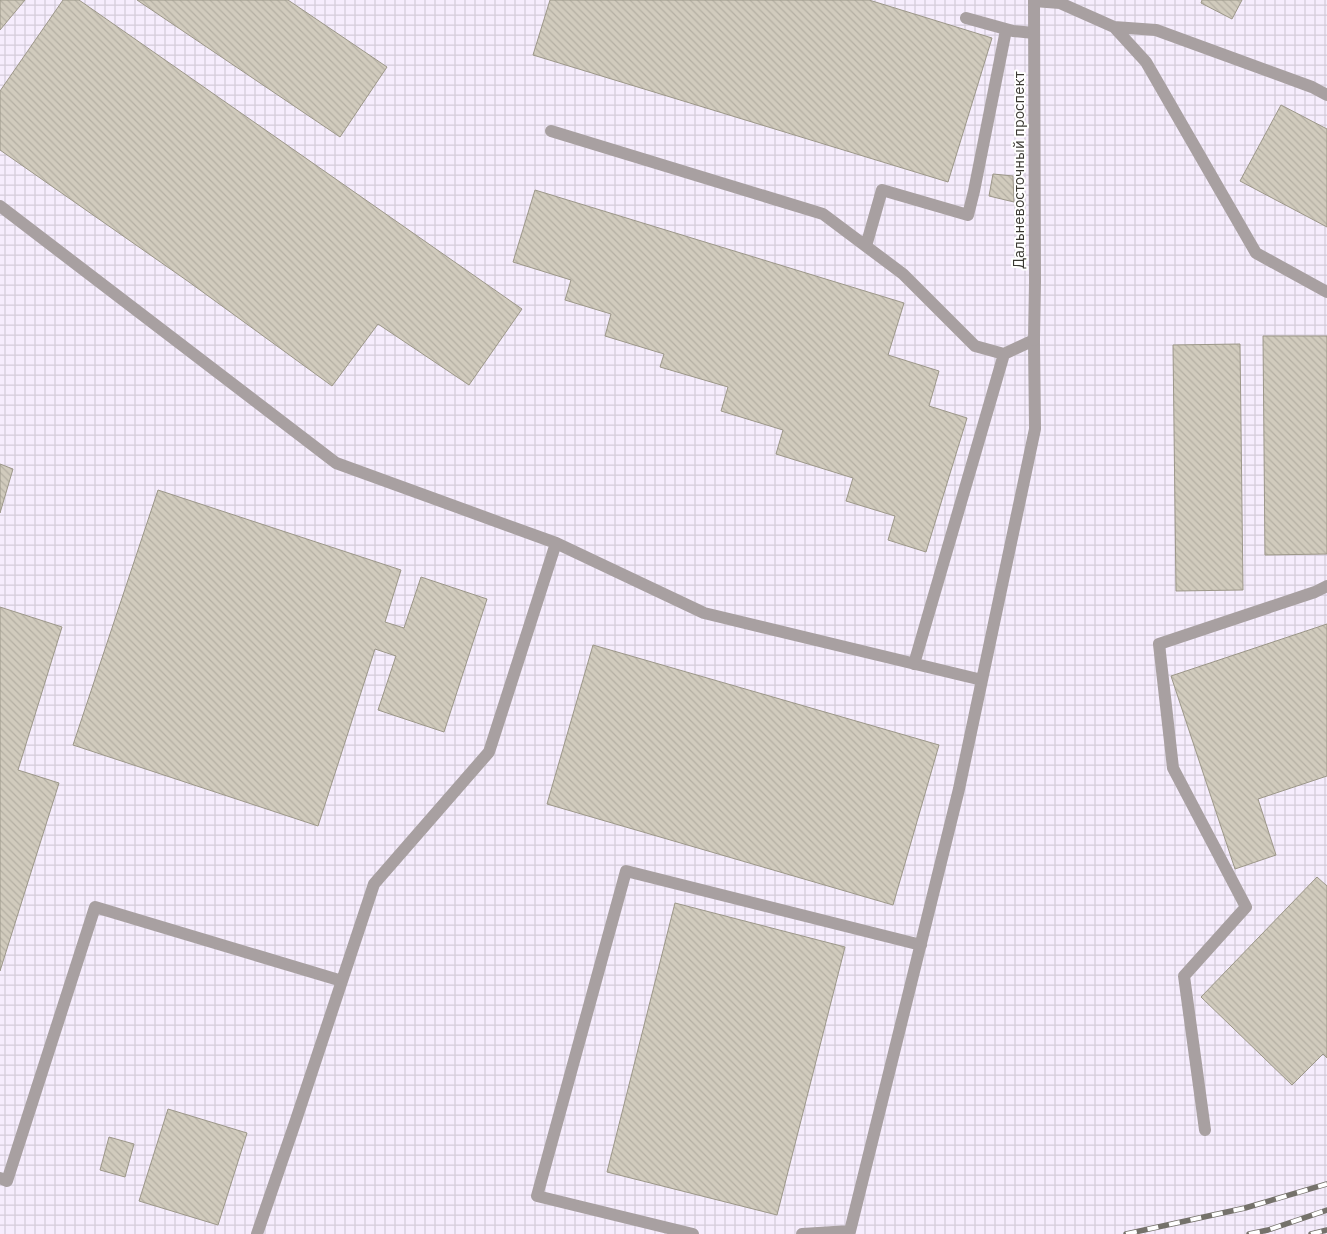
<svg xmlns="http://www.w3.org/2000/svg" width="1327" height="1234" font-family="'IBM Plex Sans',sans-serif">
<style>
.industrial{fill:url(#industrial-grid)}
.building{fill:url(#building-back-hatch);stroke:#9c9789}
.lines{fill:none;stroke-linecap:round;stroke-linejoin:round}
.service{stroke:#a8a0a1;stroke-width:12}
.minor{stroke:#a8a0a1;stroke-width:12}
.rail-casing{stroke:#75726b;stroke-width:5.5}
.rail{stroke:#fff;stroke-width:4;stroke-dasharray:11;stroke-linecap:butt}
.labels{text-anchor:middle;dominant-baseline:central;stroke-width:4;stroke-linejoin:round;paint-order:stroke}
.street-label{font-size:15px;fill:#3a3832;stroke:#fff}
</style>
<defs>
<pattern id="industrial-grid" width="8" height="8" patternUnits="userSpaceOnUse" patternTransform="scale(1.25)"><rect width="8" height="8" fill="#f6edfd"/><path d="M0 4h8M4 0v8" fill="none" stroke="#d4ccd9"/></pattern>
<pattern id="building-back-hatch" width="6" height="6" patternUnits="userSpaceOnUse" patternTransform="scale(1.25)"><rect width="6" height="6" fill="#d1cbbd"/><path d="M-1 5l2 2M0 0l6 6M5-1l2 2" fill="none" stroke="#b4afa3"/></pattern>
</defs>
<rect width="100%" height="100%" fill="#fefbf2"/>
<path class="industrial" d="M0,0H1327V1234H0Z"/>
<path class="building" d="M0,0H25L0,30Z
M63,0H79L522,309L469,385L378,324L332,386L189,282L0,150V91Z
M137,0H288L387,67L340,137Z
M550,0H869L992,38L948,182L533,55Z
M1202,0H1242L1232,19L1201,3Z
M1281,105L1327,129V227L1240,181Z
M993,174L1013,176L1014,202L989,196Z
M535,190L904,303L888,355L939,371L929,406L967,418L926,552L888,540L895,516L846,501L853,478L776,454L783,430L721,411L728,387L660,367L664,354L605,336L611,314L565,300L571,280L513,262Z
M1263,336H1327V554L1265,555Z
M1240,344L1243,590L1176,591L1173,345Z
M0,464L13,469L0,513Z
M158,490L401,570L385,622L404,628L421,577L487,599L444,732L378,710L396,656L375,649L318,826L73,745Z
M0,607L62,627L18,770L59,783L0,971Z
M1327,624V776L1258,799L1276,855L1235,869L1171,676Z
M593,645L939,745L893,905L547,804Z
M1317,877L1327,886V1058L1323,1054L1292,1085L1201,997Z
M675,903L845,947L777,1215L607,1172Z
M168,1109L247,1133L218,1225L139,1201Z
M109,1137L134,1144L125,1177L100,1170Z"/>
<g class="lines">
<path class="service" d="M1034,1L1060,3L1114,27L1156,30L1312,87L1327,95
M966,18L1013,31L1034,33
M1114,27L1146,62L1256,253L1327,292
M551,131L823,214L903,274L975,346L1004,354
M0,206L336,463L556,543L704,613L982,680
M866,246L882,190L968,215L974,191L1006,30
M1205,1130L1184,976L1246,907L1173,768L1159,644L1315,592L1327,586
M0,1178L7,1181L95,907L342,981
M257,1234L296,1120L374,884L489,752L556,543
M693,1234L537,1196L626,871L921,945
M802,1234L850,1231L959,789L1035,429L1034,340L1004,354L914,664"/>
<path class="minor" d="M1034,340L1035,282L1034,0"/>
<defs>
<path id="rail" d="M1126,1234L1245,1208L1327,1184
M1249,1234L1268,1230L1327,1210
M1311,1234L1327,1230"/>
</defs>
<use href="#rail" class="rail-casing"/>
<use href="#rail" class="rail"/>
</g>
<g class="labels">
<g class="street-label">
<text transform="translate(1018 170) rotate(-90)">Дальневосточный проспект</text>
</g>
</g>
</svg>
